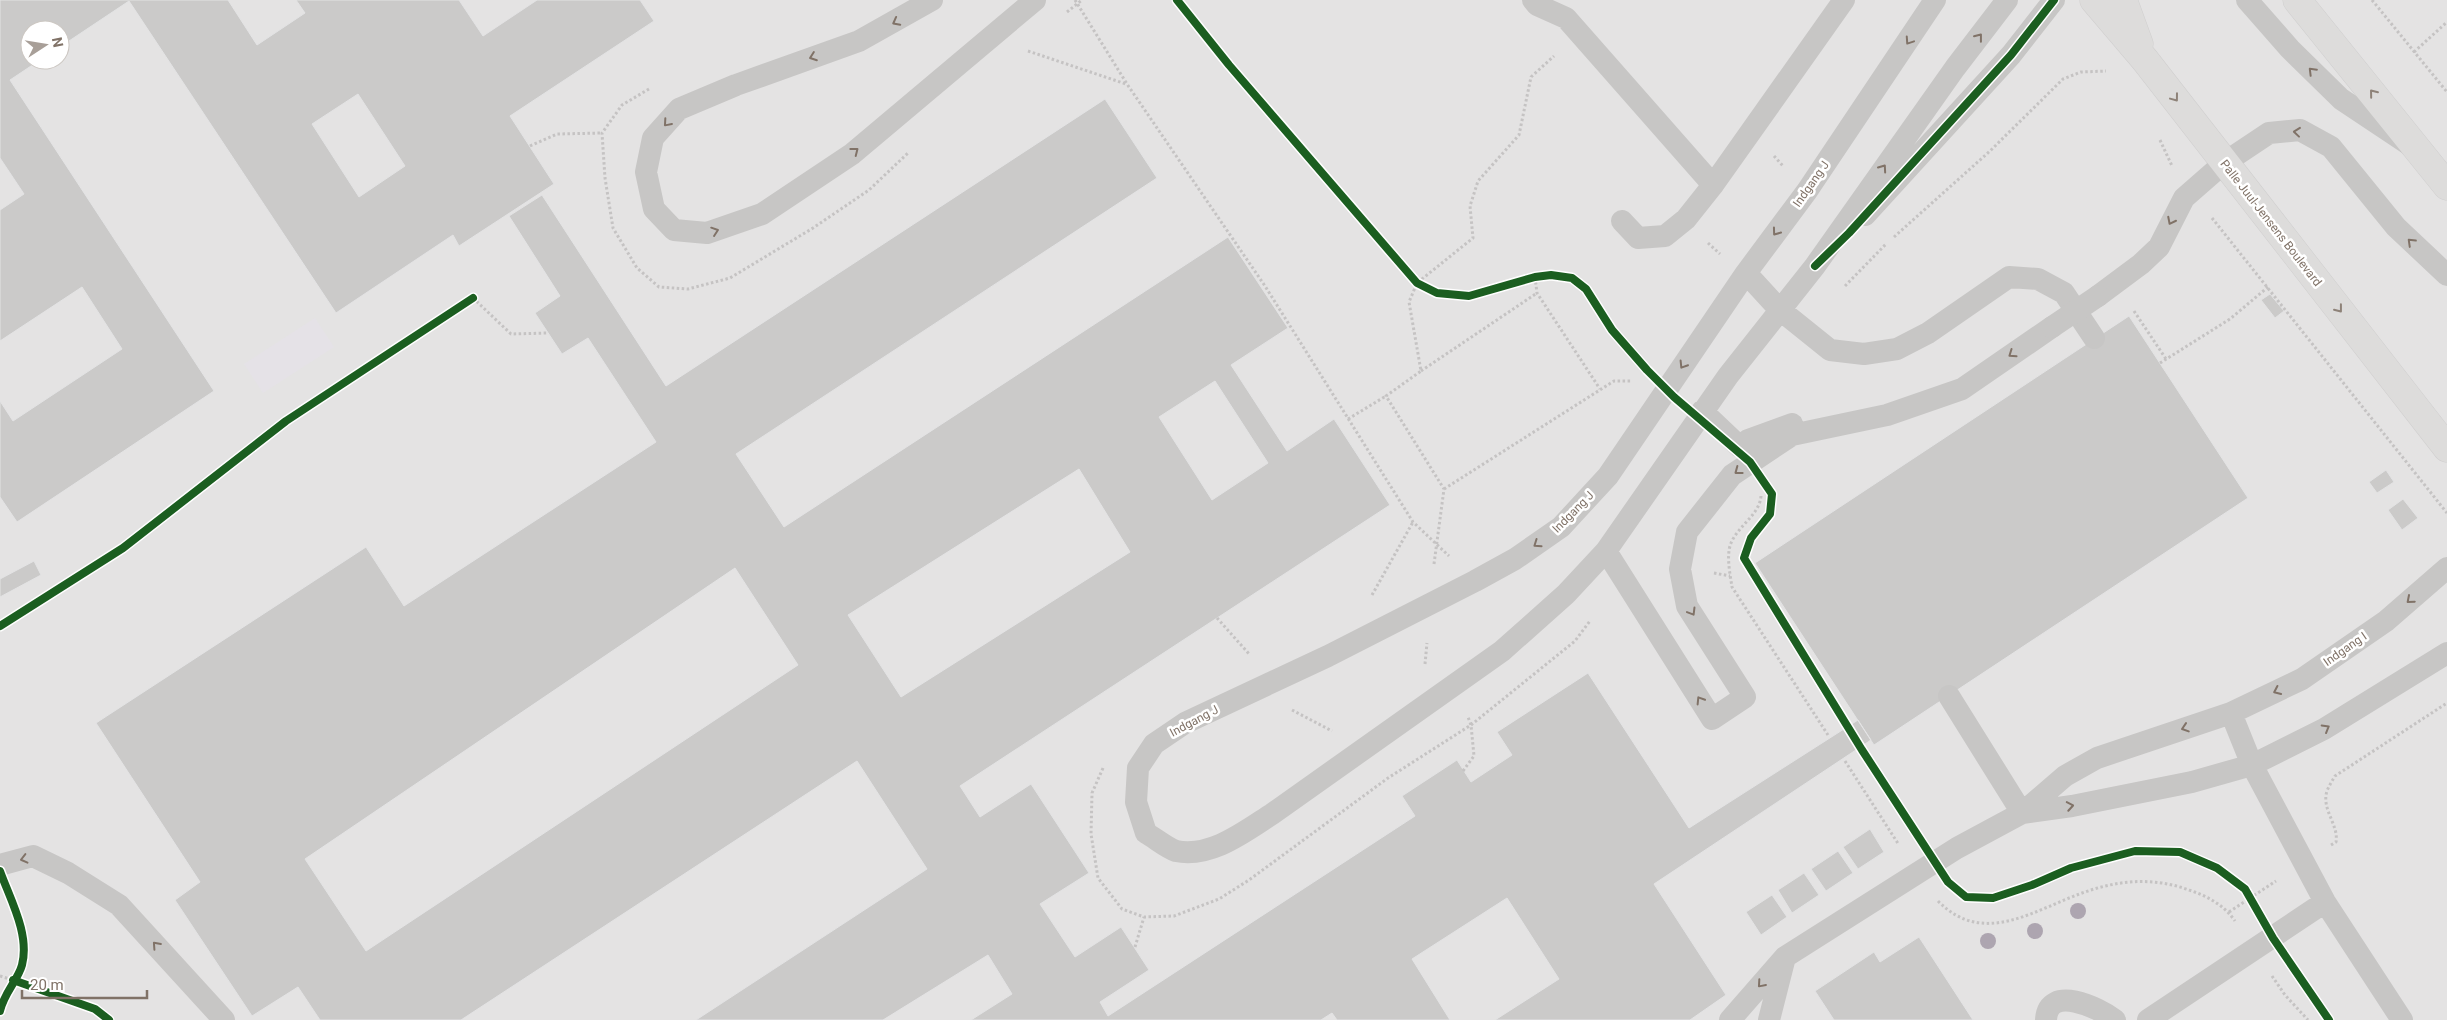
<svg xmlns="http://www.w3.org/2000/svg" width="2447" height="1020" font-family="Roboto,sans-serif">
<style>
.built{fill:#e4e3e3;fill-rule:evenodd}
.green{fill:#e5e2e7}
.building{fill:#cbcac9;stroke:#e3e3e4;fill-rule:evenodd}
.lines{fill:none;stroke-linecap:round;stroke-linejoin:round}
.secondary-casing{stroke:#d0cfcf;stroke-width:29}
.path{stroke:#c5c3c3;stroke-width:3;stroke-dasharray:2.5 2.5;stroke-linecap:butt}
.lane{stroke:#c7c6c5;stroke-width:22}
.secondary{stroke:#dddcdb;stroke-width:28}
.lane-bridge{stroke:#c7c6c5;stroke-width:22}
.cycleway-casing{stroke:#fff;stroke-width:11}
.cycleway{stroke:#1b5e20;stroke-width:8}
.tree{fill:#ada5b0}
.oneway{stroke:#807267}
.oneway2{stroke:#8e8278}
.labels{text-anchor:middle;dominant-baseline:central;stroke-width:5;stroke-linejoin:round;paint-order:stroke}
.street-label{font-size:12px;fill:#807267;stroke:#fff}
</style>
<rect width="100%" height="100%" fill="#f3f3f4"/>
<path class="built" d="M0,0H2447V1020H0ZM30,30H60V60H30Z"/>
<path class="green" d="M315,318L334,347L263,393L244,364Z"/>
<path class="building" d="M0,0H228L257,45L305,13L296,0H459L483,36L537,0H640L654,21L510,116L554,184L459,246L453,235L336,313L129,1L60,47V30H30V60H40L10,80L214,391L17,522L0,497V401L13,421L122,349L82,287L0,341V210L24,194L0,158ZM358,94L405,166L359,197L312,124Z
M1105,99L1157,178L736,454L784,527L1228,237L1288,328L1231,365L1287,451L1334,419L1390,505L960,786L980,817L1031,784L1089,873L1040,904L1075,957L1121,927L1149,970L1100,1002L1108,1016L1415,816L1402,796L1457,760L1471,782L1512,755L1497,732L1588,673L1689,828L1858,720L1871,740L1654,884L1726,995L1690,1020H1495L1559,979L1507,898L1412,959L1450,1020H1337L1332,1013L1321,1020H971L1012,994L988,955L883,1020H696L927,869L857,761L461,1020H320L298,987L252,1016L175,900L200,882L96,723L366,547L404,606L656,442L588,338L562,354L535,313L560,296L509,216L542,195L666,386ZM1215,381L1268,463L1212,500L1159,417ZM1079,469L1130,552L901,697L848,615ZM735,568L798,665L366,951L305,859Z
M2270,294L2284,311L2275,318L2261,300Z
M2129,316L2248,498L1874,745L1755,563Z
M2386,470L2394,482L2377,493L2369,482Z
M2403,499L2418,518L2402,530L2388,510Z
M34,561L41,575L0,597V579Z
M1870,829L1884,852L1858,869L1843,847Z
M1838,851L1853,873L1826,891L1811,869Z
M1804,873L1819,895L1792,913L1778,890Z
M1772,895L1787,917L1761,935L1746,912Z
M1919,937L1973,1020H1834L1815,991L1874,952L1880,962Z"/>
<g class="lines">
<defs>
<path id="secondary" d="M2094,0L2145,60L2447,448
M2123,0L2139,44
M2297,0L2447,186"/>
</defs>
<use href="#secondary" class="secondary-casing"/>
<path class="path" d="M1075,0L1127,84L1265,286L1413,522L1449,556
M2372,0L2447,92
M1067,12L1082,0
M1028,51L1126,84
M2414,52L2447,22
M649,89L622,105L602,133L605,178L613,228L637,268L659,287L688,289L730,278L813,228L869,190L908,153
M2160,140L2172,166
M530,146L557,134L602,133
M1774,156L1783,166
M2212,218L2447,513
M1894,237L1990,151L2063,79L2081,72L2106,71
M1708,243L1720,254
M1535,277L1537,293L1600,389
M1845,286L1886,244
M473,298L511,334L548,333
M2134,311L2166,359
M2160,363L2230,319L2268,287
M1421,371L1537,293
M1348,419L1386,396
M1444,489L1614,381H1632
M1761,496C1760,514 1738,526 1731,543C1726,555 1730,574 1732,587L1828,735
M1434,564L1444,489L1386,396L1421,371L1409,302L1417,283L1473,238L1470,206L1478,181L1519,135L1531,77L1554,56
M1714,573L1730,576
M1372,595L1413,522
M1217,618L1250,655
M1425,664L1427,643
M1292,710L1332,731
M1845,761L1899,845
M1103,768L1092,793L1091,834L1098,878L1122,909L1144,917L1174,916L1219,899L1249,880L1388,778L1471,725L1575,641L1590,621
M1463,771L1474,756L1471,725L1468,717
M2331,845L2336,842C2339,825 2321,809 2327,791C2329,786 2332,781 2335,776L2447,703
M1938,901C1984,948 2035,909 2085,892C2119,880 2154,877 2189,890C2207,896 2224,905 2235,921
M2229,912L2276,881
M1135,947L1144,917
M0,976L13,980
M2272,976L2285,995L2308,1020"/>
<path class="lane" d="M932,0L859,41L736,85L679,109L653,138L646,172L654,209L674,230L707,233L762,214L852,154L1035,0
M1533,0L1537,5L1566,18L1713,185
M1935,0L1807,191L1746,273L1608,476L1561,527L1515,559L1475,581L1328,656L1185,723L1154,744L1138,768L1136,802L1146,833C1155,838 1167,848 1176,851C1211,858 1244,832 1272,814L1502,651L1566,594L1606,551L1728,376L1815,266L1955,68L2007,0
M2247,0L2290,49L2341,99L2407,143
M1865,215L2011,55L2054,0
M1622,221L1638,238L1665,236L1686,219L1713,185L1844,0
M1746,273L1779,309L1830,350L1864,354L1897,349L1928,333L2009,277L2038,279L2064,293L2094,338
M2098,296L2141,264L2159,247L2184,198L2224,163L2269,133L2300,130L2331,147L2396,227L2447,275
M1702,411L1740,447L1748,440L1792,424
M1606,551L1712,719L1745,697L1687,606L1680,569L1687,532L1732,475L1792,435L1887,415L1962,389L2052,327
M1949,696L2022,813
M2231,713L2252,765L2325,902L2402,1020
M2022,813L2072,806L2192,782L2252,765L2324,729L2447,653
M0,865L33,856L68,873L119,905L224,1020
M1785,957L1957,848L2022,813L2065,776L2097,758L2231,713L2302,679L2386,621L2447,568
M1730,1020L1785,957L1769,1020
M2046,1020C2048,983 2099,1008 2115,1020
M2148,1020L2325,902"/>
<use href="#secondary" class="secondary"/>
<path class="lane-bridge" d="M2052,327L2098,296"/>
<defs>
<path id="cycleway" d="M1177,0L1229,65L1417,283L1437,293L1469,296L1535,277L1551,275L1572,278L1586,289L1612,330L1647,370L1674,397L1750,462L1772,494L1770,514L1751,538L1744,558L1862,750L1948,882L1966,897L1993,898L2032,885L2071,868L2135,851L2180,852L2217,868L2245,889L2273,938L2329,1020
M1815,266L1849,233L2011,55L2054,0
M0,626L123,548L286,421L473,298
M0,871C10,899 30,934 22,965C18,980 4,993 0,1011
M13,980L95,1009L109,1020"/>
</defs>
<use href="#cycleway" class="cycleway-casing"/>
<use href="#cycleway" class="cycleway"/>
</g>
<g class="tree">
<circle cx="2078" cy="911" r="8"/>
<circle cx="2035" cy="931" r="8"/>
<circle cx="1988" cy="941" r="8"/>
</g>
<defs><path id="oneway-chevron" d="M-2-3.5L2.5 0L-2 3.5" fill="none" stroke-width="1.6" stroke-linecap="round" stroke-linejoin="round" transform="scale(1.25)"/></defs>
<g class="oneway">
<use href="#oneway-chevron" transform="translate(896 22) rotate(152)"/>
<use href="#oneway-chevron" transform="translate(1979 37) rotate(-52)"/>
<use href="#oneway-chevron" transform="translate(1909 41) rotate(124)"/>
<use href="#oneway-chevron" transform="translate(813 57) rotate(160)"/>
<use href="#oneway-chevron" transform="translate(2312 71) rotate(-135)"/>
<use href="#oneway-chevron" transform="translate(667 123) rotate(131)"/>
<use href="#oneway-chevron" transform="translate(2297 132) rotate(-174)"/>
<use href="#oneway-chevron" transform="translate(855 151) rotate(-38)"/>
<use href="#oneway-chevron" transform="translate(1883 168) rotate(-55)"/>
<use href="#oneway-chevron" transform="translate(2171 221) rotate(117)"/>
<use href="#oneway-chevron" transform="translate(715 231) rotate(-19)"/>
<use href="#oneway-chevron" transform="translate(1776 232) rotate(126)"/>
<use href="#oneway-chevron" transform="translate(2411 242) rotate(-136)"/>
<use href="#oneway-chevron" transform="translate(2012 354) rotate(145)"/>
<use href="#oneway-chevron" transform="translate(1683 365) rotate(122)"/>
<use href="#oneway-chevron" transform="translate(1738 471) rotate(143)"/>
<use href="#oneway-chevron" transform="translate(1537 544) rotate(145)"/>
<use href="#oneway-chevron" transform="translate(2410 600) rotate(139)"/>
<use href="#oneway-chevron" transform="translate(1692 612) rotate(59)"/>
<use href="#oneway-chevron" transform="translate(2277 691) rotate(155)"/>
<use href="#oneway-chevron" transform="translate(1700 700) rotate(-122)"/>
<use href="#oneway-chevron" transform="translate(2185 728) rotate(162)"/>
<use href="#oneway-chevron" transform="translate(2326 728) rotate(-30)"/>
<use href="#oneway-chevron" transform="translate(2070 806) rotate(-10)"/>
<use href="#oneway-chevron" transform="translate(24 859) rotate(166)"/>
<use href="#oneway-chevron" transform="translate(156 945) rotate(-132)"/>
<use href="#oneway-chevron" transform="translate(1761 984) rotate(131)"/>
</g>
<g class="oneway2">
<use href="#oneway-chevron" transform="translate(2373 93) rotate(-129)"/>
<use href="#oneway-chevron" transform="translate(2175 98) rotate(53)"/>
<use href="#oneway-chevron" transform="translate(2339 309) rotate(52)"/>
</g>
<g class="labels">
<g class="street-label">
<text transform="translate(1811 184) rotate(-55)">Indgang J</text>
<text transform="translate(2271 223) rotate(52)">Palle Juul-Jensens Boulevard</text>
<text transform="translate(1573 512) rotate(-45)">Indgang J</text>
<text transform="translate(2345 649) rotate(-35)">Indgang I</text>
<text transform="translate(1194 721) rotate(-28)">Indgang J</text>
</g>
</g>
<g transform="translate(45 45) rotate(78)"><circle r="24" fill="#ffffff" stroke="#ccc7c2"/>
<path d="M0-4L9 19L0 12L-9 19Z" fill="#a89f98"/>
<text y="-8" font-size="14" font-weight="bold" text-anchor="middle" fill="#807267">N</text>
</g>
<path d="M22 990v8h125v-8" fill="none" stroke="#807267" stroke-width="2.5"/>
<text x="30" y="990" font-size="15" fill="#807267" stroke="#ffffff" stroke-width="4" paint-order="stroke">20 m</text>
</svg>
